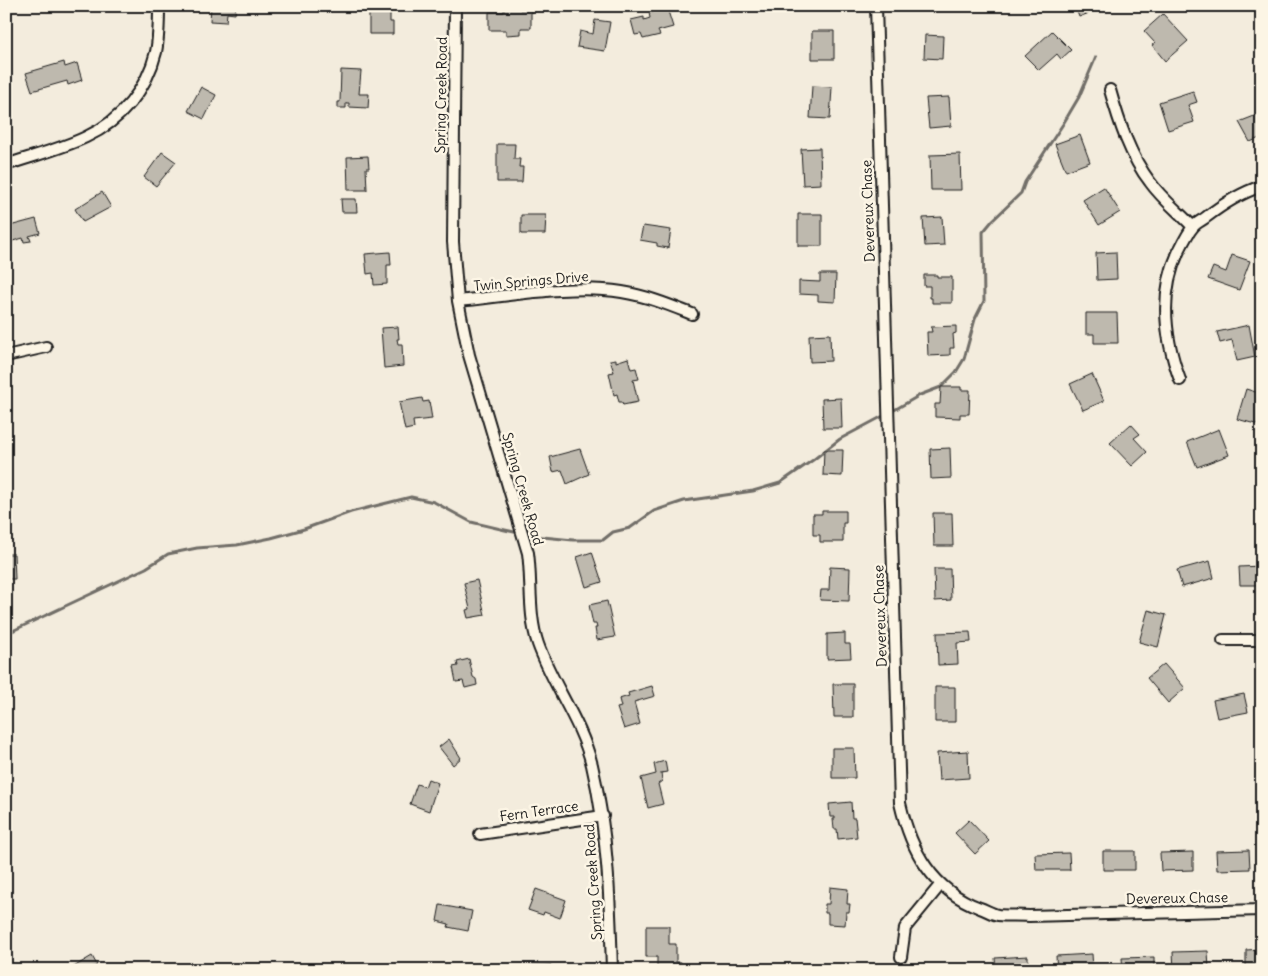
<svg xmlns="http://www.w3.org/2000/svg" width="1268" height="976" font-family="Delius,sans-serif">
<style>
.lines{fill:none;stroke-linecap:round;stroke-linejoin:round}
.stream{stroke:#716e68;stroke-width:3}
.building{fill:#beb9ae;stroke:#1c1c1c}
.minor-casing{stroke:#1c1c1c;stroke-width:14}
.minor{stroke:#fcf5e5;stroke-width:10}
.labels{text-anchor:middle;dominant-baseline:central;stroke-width:5;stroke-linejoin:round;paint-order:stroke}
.street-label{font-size:14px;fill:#1c1c1c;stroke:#fcf5e5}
</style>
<rect width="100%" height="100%" fill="#f3ecdd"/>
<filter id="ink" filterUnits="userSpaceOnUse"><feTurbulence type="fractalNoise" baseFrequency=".02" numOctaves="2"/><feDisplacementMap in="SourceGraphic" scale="10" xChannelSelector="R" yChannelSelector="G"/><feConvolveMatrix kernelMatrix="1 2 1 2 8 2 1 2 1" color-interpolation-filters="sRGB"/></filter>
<g filter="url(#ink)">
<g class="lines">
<path class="stream" d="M891,412L920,395L941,387L956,372L964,359L975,319L984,301L983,232L993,220L1021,193L1025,182L1063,124L1079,97L1096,57
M6,634L146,568L168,554L197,548L237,545L271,538L304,529L351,512L411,497L434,502L471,522L505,530L533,536L573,540H603L613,532L630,528L654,511L684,501L753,491L780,483L813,460L840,439L885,415"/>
</g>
<path class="building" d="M211,6H236L235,14L227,13L226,22L210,21Z
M369,6H390V22H393V34H369Z
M1075,6H1107L1079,17Z
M520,7V10H531V28H521V34L506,35V30H489V12H504V8Z
M667,8L673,27L658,31L660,35L643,39L641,34L635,35L631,20L644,17V20L650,18L649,13Z
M1163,14L1188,41L1165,61L1152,45L1155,43L1144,31Z
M595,20L610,22L605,51L577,47L580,31L593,34Z
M812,31H834V59H812Z
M1052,31L1071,50L1061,59L1057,54L1039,70L1025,56Z
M925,35L943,36L942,59L924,58Z
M64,62L65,67L77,63L82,80L68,85L67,81L32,91L26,73Z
M341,70L361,71L359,94H369L368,108L349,107V103H346V108H338V102H340Z
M812,86L832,87L830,119L810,118Z
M201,87L216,95L204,119L188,111Z
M1193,91L1197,102L1188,105L1194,122L1168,130L1159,102Z
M949,97L951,126L929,128L926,98Z
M1262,113V137L1250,142L1239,122Z
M1080,135L1090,162L1066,171L1055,144Z
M497,144H515L514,159H520L519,167H523L522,182H497Z
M820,148L821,184L803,185L801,149Z
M162,152L176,162L156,186L144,177Z
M960,154L961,190H931L930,155Z
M368,156L369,168H366L367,190H348L347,157Z
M1104,187L1120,212L1099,225L1083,200Z
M102,192L111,207L83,222L75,209Z
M341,199H356L357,212H342Z
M798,214H822V246H798Z
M521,215H546L545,234H521Z
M942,217L944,245L925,246L923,218Z
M36,219L40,233L29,236L31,241L24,242L23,238L6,243V227Z
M643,226L671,230L668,248L657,246V243L640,240Z
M390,252L391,265H387V284L374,285L373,273L367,274L365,254Z
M1116,252L1117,279L1097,280L1096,253Z
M1232,255L1250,261L1239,290L1208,279L1213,267L1226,272Z
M820,274H836L835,302L818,301V295L799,294V281L820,282Z
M924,275H937V277H952V303H932V298H930V286H924Z
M1086,313H1117L1118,343H1094V334H1086Z
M1249,325L1255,357L1237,361L1232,340L1220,343L1217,332Z
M956,326V333L953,334L954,348H950V355L928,356L927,332H932L931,327Z
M398,327L399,339H397L398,344H402L403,366L384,368L381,328Z
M830,334L831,361L810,362L809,335Z
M628,358L631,369L636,368L639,379L633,380L638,402L623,405L622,402H619L617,394L614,395L609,373L614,372L610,360L616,359V362Z
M1092,374L1104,401L1083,410L1070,384Z
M941,387H961V390H970L969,414H960V418L935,417V404H940Z
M1246,389L1262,394V415L1259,425L1237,419Z
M422,398L423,402L429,401L432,419L413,421L414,428L405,430L399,402Z
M841,398L842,428H823L822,399Z
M1131,424L1140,434L1134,438L1147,452L1132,466L1110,443Z
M1219,429L1229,455L1197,467L1187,442Z
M950,448L951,478L931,479L930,449Z
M580,449L589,474L567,484L562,470L553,472L550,457Z
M824,450H843L842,476L823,475Z
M822,511H846V523H843V542H820V535H813V514H822Z
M933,513H952L953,546H934Z
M592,552L602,582L586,587L577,557Z
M6,554H14L15,579H6Z
M1210,561L1214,578L1182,587L1177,570Z
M1262,566V585H1240L1239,567Z
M830,567L850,568L849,601L820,600L821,590H829Z
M934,569H950L951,600L935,601Z
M477,580L485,615L468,618L466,610L470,609L464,583Z
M607,601L615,637L597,640L595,628H597L596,624H593L589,605Z
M1148,610L1166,615L1158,647L1139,642Z
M970,632L971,642L957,643L958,664L938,665L937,633Z
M845,633V644H850L851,658L827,659V634Z
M469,659L473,677L476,679L477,685L465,688L463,681L456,682L453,667L458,666L457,662Z
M1164,664L1185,688L1168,703L1147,678Z
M833,684H853V717H834Z
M652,686L655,696L634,702L640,724L624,729L617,708L621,707L619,699L629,696L628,693Z
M935,687H955V722H935Z
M1244,694L1248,712L1217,718L1213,700Z
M449,739L461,758L453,765L439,747Z
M832,748H854L855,778H832Z
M968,751L969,778L939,780L937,753Z
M665,761L667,772L661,773L662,781L658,784L663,804L648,808L641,778L656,774L654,764Z
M428,779L438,783L429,811L410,804L417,784L425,787Z
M851,802L852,818H855L857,837L838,839L837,829H834L833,819H835V817H830L829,804Z
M969,820L989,841L975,854L955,833Z
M1249,850L1250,869L1217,870L1216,851Z
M1103,851H1135V870H1103Z
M1193,852V870L1161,871L1160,853Z
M1069,853L1070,870H1036L1035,854Z
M830,887L848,889L847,904H850L849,912H846L845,925L828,924V913H825V904H829Z
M536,889L566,900L560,918L544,912L543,915L528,910Z
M440,905L472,911L468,931L448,927L449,924L437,921Z
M646,926H669V944H676V962H681V970H657V957H646Z
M1262,949V970H1246V950Z
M1208,951L1209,970H1174L1173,952Z
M1092,954L1093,970H1057L1056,956Z
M92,956L97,965L89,970H73L72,968Z
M1028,956V970H996L995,958Z
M1154,957V970H1123L1122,958Z
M551,965L552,970H531L530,966Z"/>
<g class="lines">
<defs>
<path id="minor" d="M455,6L453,242L458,301L469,355L528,553C532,582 528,615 538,644C553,686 581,721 592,765C608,833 610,901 612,970
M876,6L900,803C911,851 932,890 980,908C986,910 992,914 998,915C1008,916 1019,915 1029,916L1262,910
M1110,90C1119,122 1130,156 1150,182C1162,199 1179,212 1193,227
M6,165C32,156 61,149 86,137C121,121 147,89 156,52C159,37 159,22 159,6
M458,301C509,296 571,284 622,292C647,296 669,305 692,314
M6,356L46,347
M1180,380C1165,339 1159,294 1178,253C1182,245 1187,234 1193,227C1196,223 1201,221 1205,218C1223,204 1240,193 1262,186
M1223,640H1262
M480,834L603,816
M901,957L905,928L941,884"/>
</defs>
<use href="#minor" class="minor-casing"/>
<use href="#minor" class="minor"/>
</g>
</g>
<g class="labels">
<g class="street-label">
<text transform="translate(441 95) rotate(-89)">Spring Creek Road</text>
<text transform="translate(868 211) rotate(-92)">Devereux Chase</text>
<text transform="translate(531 281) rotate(-5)">Twin Springs Drive</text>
<text transform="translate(523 489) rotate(74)">Spring Creek Road</text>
<text transform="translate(880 616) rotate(-92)">Devereux Chase</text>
<text transform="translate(539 811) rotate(-8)">Fern Terrace</text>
<text transform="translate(593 882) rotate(-94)">Spring Creek Road</text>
<text transform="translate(1177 898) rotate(-1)">Devereux Chase</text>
</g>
</g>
<rect width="1268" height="976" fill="none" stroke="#fcf5e5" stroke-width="25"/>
<rect x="12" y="12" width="1243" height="951" fill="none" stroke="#1c1c1c" stroke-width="2" filter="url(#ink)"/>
</svg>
